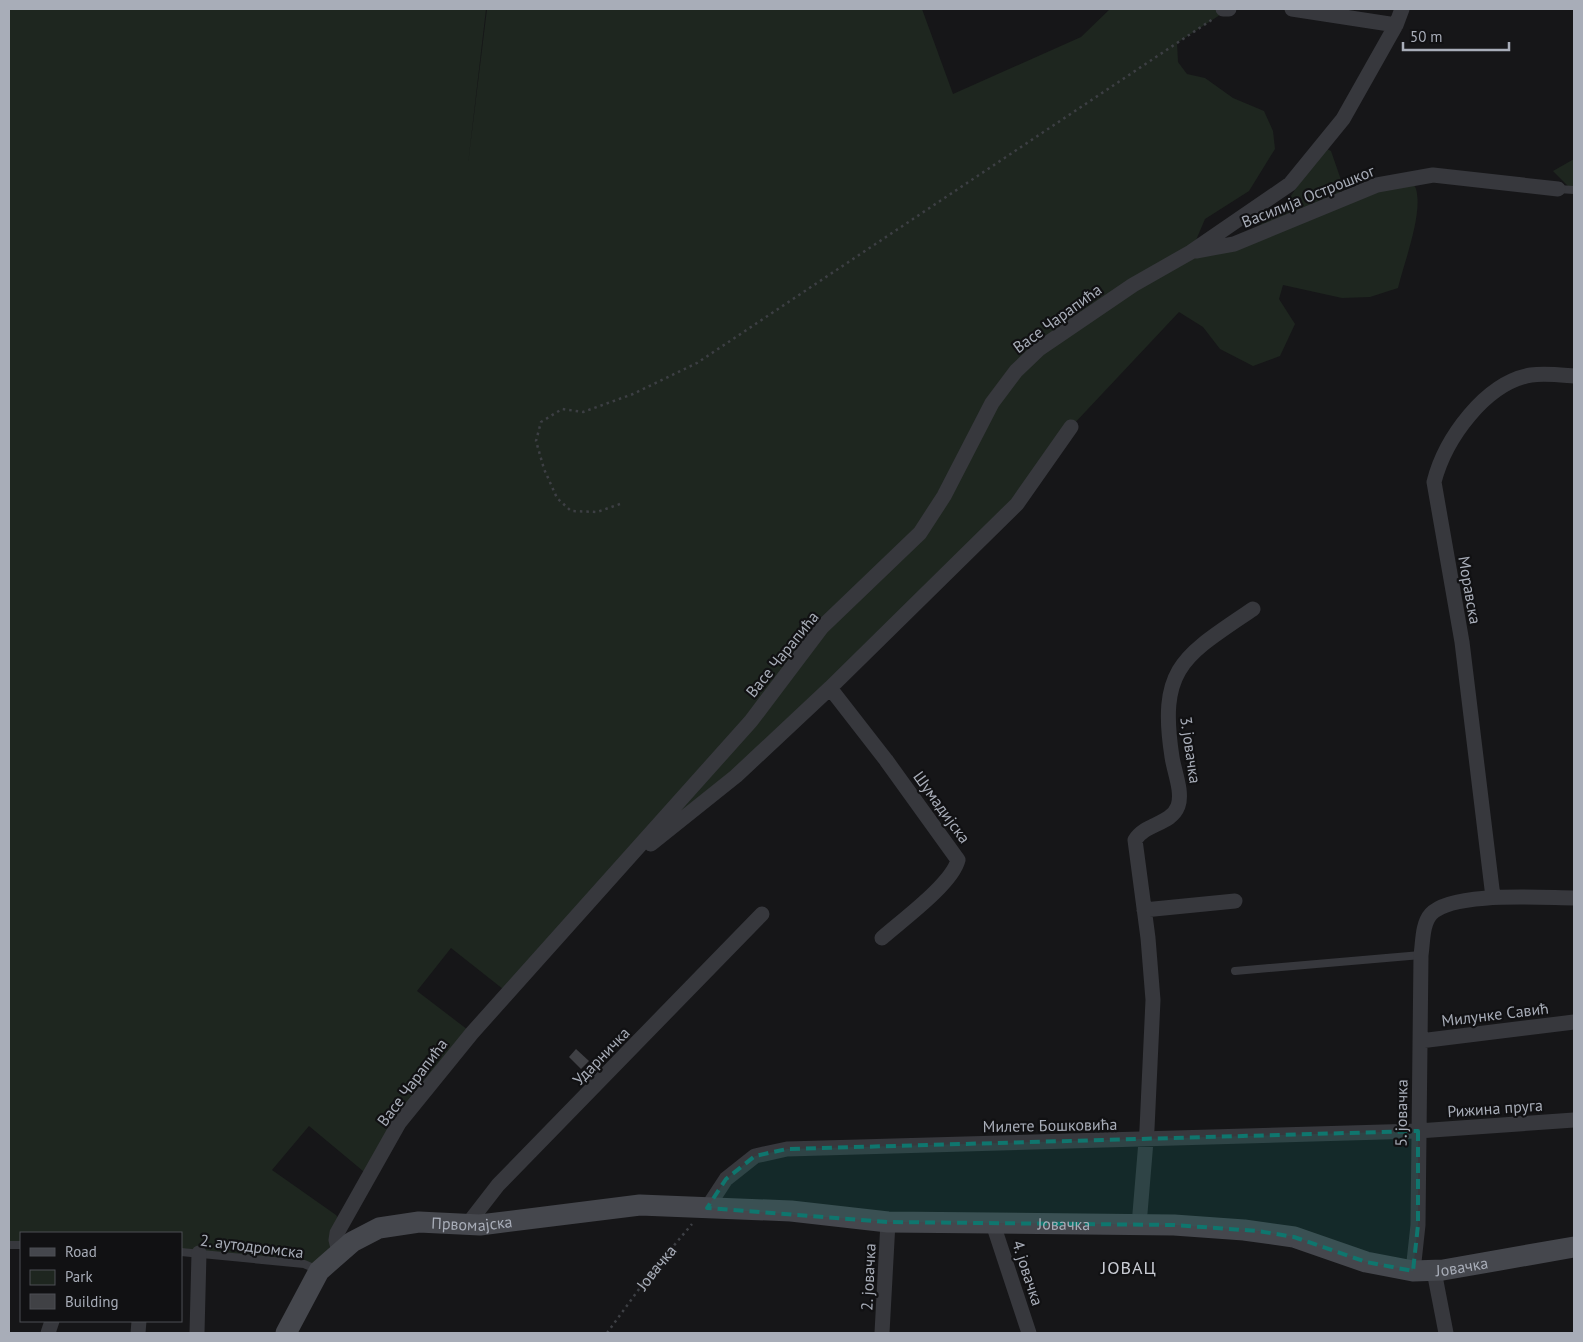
<svg xmlns="http://www.w3.org/2000/svg" width="1583" height="1342" font-family="'PT Sans',sans-serif">
<style>
.green{fill:#1e261f}
.building{fill:#404145}
.lines{fill:none;stroke-linecap:round;stroke-linejoin:round}
.path{stroke:#3d3f44;stroke-width:2.5;stroke-dasharray:2.5 4;stroke-linecap:butt}
.lane{stroke:#37383d;stroke-width:8}
.street{stroke:#37383d;stroke-width:15}
.secondary{stroke:#45474d;stroke-width:21}
.marked{fill:#0f766e;fill-opacity:0.2;stroke:#0f766e;stroke-width:4;stroke-dasharray:10 6;stroke-linejoin:round}
.labels{text-anchor:middle;dominant-baseline:central;stroke-width:4.5;stroke-linejoin:round;paint-order:stroke}
.street-label{font-size:16px;fill:#a8adb8;stroke:#111113}
.neighbourhood-label{font-size:18px;letter-spacing:1px;fill:#c9ccd4;stroke:#111113}
</style>
<rect width="100%" height="100%" fill="#161618"/>
<path class="green" d="M9,9H486L468,164L487,9H922L953,94L1081,37L1110,9H1229L1177,43L1178,62L1187,74L1205,78L1233,98L1264,111L1273,131L1275,149L1249,191L1205,219L1191,252L1234,244L1283,208L1323,147L1331,151L1340,177L1344,199L1411,179C1413,183 1417,189 1417,194C1421,219 1404,263 1398,288L1370,297L1342,298L1283,285L1279,299L1295,324L1280,356L1253,366L1220,349L1203,327L1179,312L1071,427L1017,504L830,688L619,869L508,993L451,948L417,991L472,1033L369,1176L309,1126L272,1170L336,1215L342,1223L336,1240L313,1267L181,1252V1233H21V1245H9Z
M1574,159V192L1553,171Z"/>
<path class="building" d="M576,1049L589,1061L581,1069L569,1057Z"/>
<g class="lines">
<g class="path">
<path d="M620,504L597,512L571,511L557,498L544,469L536,441L541,422L562,409L583,412L633,394L697,363L1213,19"/>
<path id="s1" d="M607,1333L650,1274L692,1224"/>
</g>
<path class="lane" d="M1558,189L1574,190
M1235,971L1421,955
M9,1245H21
M181,1252L304,1264L318,1270"/>
<path class="street" d="M1223,9H1229
M1292,9L1396,25
M1196,251L1234,244L1377,185L1433,175L1558,189
M830,688L886,760L958,860C952,884 901,921 882,938
M651,844L736,776L830,688L1017,504L1071,427
M1493,897L1462,642L1434,482C1445,439 1485,383 1531,375C1545,373 1561,375 1574,376
M1144,910L1235,901
M1420,1041L1574,1022
M707,1208L726,1179L755,1156L787,1149L1418,1131L1574,1120
M993,1224L1029,1333
M467,1225L498,1185L762,914
M1139,1225L1147,1129L1153,1000L1148,938L1135,840C1145,823 1171,825 1178,806C1183,792 1174,771 1172,757C1158,667 1184,656 1253,609
M339,1252L336,1240L337,1233L399,1123L472,1033L751,721L822,627L920,533L944,496L992,403L1016,371L1039,349L1133,285L1191,252L1290,184L1343,119L1396,25L1402,9
M1413,1271L1418,1225L1421,955C1423,942 1422,924 1431,914C1452,891 1543,898 1574,898
M1434,1271L1446,1333
M48,1333L52,1321
M138,1333L139,1321
M197,1333L199,1253
M882,1333L888,1222"/>
<path class="secondary" id="s2" d="M286,1333L319,1271L352,1242L379,1228L419,1222L480,1225L640,1205L791,1211L888,1222L1174,1225L1244,1230L1294,1237L1366,1262L1413,1271L1443,1270L1574,1247"/>
</g>
<path class="marked" d="M1418,1131V1225L1413,1271L1366,1262L1294,1237L1258,1231L1174,1225L888,1222L707,1208L726,1179L755,1156L787,1149Z"/>
<g class="labels">
<g class="street-label">
<text transform="translate(1308 196) rotate(-22)">Василија Острошког</text>
<text transform="translate(1057 318) rotate(-36)">Васе Чарапића</text>
<text transform="translate(1470 590) rotate(80)">Моравска</text>
<text transform="translate(782 654) rotate(-51)">Васе Чарапића</text>
<text transform="translate(1191 750) rotate(82)">3. јовачка</text>
<text transform="translate(942 807) rotate(54)">Шумадијска</text>
<text transform="translate(1495 1014) rotate(-7)">Милунке Савић</text>
<text transform="translate(601 1056) rotate(-46)">Ударничка</text>
<text transform="translate(412 1082) rotate(-53)">Васе Чарапића</text>
<text transform="translate(1495 1108) rotate(-4)">Рижина пруга</text>
<text transform="translate(1401 1113) rotate(-89)">5. јовачка</text>
<text transform="translate(1050 1125) rotate(-1)">Милете Бошковића</text>
<text stroke="none"><textPath href="#s2" startOffset="238">Првомајска</textPath></text>
<text stroke="none"><textPath href="#s2" startOffset="832">Јовачка</textPath></text>
<text transform="translate(252 1246) rotate(7)">2. аутодромска</text>
<text stroke="none"><textPath href="#s2" startOffset="1236">Јовачка</textPath></text>
<text stroke="none"><textPath href="#s1" startOffset="82">Јовачка</textPath></text>
<text transform="translate(1028 1273) rotate(72)">4. јовачка</text>
<text transform="translate(868 1277) rotate(-87)">2. јовачка</text>
</g>
<g class="neighbourhood-label">
<text x="1129" y="1267">ЈОВАЦ</text>
</g>
</g>
<rect width="1583" height="1342" fill="none" stroke="#a8adb8" stroke-width="20"/>
<rect x="20" y="1232" width="162" height="90" fill="#111113" stroke="#4d4f55"/>
<rect x="30" y="1248" width="25" height="8" fill="#45474d" stroke="#4d4f55"/>
<text x="65" y="1257" font-size="15" fill="#a8adb8">Road</text>
<rect x="30" y="1270" width="25" height="15" fill="#1e261f" stroke="#4d4f55"/>
<text x="65" y="1282" font-size="15" fill="#a8adb8">Park</text>
<rect x="30" y="1294" width="25" height="15" fill="#404145" stroke="#4d4f55"/>
<text x="65" y="1307" font-size="15" fill="#a8adb8">Building</text>
<path d="M1403 42v8h106v-8" fill="none" stroke="#a8adb8" stroke-width="2.5"/>
<text x="1410" y="42" font-size="15" fill="#a8adb8" stroke="#111113" stroke-width="4" paint-order="stroke">50 m</text>
</svg>
